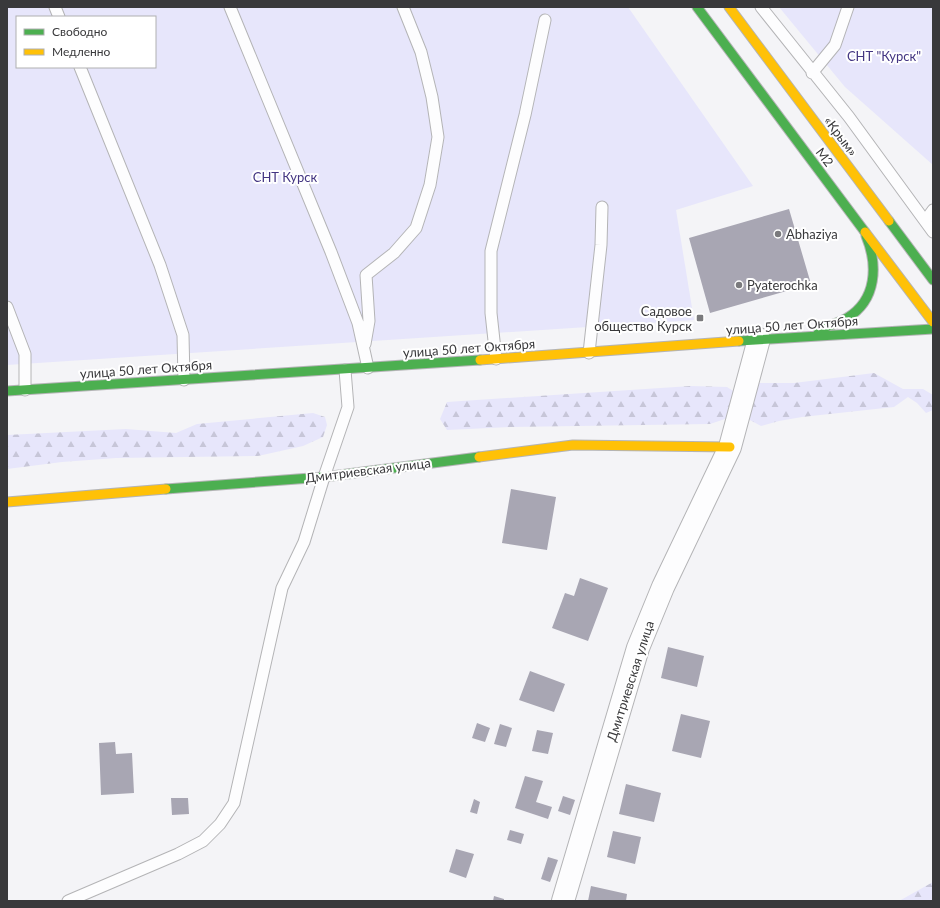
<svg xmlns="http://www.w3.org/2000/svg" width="940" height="908" font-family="Lato,sans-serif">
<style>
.green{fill:#e7e6fb;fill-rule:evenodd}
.forest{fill:url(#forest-firs)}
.building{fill:#a8a6b3}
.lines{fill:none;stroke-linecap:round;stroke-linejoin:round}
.lane-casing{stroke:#b4b4b6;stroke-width:13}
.street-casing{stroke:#b4b4b6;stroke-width:24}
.fast-casing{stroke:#b4b4b6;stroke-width:11}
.slow-casing{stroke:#b4b4b6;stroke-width:11}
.lane{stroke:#fdfdfe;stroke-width:11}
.street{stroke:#fdfdfe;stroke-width:22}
.fast{stroke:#4caf50;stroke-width:9}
.slow{stroke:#ffc107;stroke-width:9}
.poi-dot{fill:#7a7a7d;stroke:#fff;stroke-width:1.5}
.labels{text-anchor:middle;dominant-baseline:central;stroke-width:4;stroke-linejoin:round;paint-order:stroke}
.park-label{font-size:13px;fill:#433582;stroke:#fff}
.street-label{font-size:13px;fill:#39393b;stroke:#fff}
.poi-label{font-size:13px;fill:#39393b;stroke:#fff;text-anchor:start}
</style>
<defs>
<pattern id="forest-firs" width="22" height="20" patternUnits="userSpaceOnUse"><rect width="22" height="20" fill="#e7e6fb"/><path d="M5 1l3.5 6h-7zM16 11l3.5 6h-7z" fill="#c7c6d8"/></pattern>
</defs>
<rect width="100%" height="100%" fill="#f4f4f7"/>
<path class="green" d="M7,7H628L753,186L676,210L694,320L7,365ZM17,17H155V67H17Z
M779,7H933V165L845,87Z"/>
<path class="forest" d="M874,373L903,389H923L933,395V410L926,413L917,403L908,397L894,407L802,417L779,421L761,426L748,419L757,383H794Z
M691,386L727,387L738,394L731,417L710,424L511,427L447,430L440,419L447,402Z
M313,413L325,417L327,425L323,437L303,446L258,456L116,458L62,462L7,469V435L126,429L176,433L197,424Z
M933,882V901H899Z"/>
<path class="building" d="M789,209L811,284L710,313L689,238Z
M511,489L556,497L547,550L502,543Z
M580,578L608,588L588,641L552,628L565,593L574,596Z
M668,647L704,656L697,687L661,678Z
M530,671L565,684L554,712L519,700Z
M681,714L710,721L701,758L672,751Z
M477,723L490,728L485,742L472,738Z
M500,724L512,728L506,747L494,744Z
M537,730L553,733L548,754L532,751Z
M115,742L116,754L132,753L134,793L101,795L99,743Z
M525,776L543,781L536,802L552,807L548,819L515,808Z
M626,784L661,793L654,822L619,814Z
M563,796L575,800L570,815L558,811Z
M171,798H188L189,814L172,815Z
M474,799L480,802L477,814L470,812Z
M510,830L524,834L521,844L507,840Z
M613,831L641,837L635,864L607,857Z
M456,849L474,854L466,878L449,872Z
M548,857L558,860L550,882L541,879Z
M591,886L627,894L626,901H588Z
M494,896L504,899V901H493Z"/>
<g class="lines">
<defs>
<path id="lane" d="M55,7L59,17
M230,7L331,252L358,323L368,368
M761,7L849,117L933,232
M80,67L160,265L183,335L184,380
M812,73L835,45L848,7
M925,221L933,210
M7,307L25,354V390
M365,344L369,321L366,275L394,253L416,228L430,185L438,137L432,97L421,52L403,7
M589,353L601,245L602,207
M496,359L491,313V251L525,115L545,20
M68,901L178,854L203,841L220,824L234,803L282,588L304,542L324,477L348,407L345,370"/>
<path id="street" d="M563,901L638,648L663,587L730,447L759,339"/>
<path id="fast" d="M697,7L865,232
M889,221L933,280
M818,330C828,326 838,323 847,318C877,300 878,265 866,236
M739,341L933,329
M7,391L480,360
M166,489L324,477L479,457"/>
<path id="slow" d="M729,7L889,221
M865,232L933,322
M480,360L739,341
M479,457L573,445L730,447
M7,502L166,489"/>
</defs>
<use href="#lane" class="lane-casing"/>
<use href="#street" class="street-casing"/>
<use href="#fast" class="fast-casing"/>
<use href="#slow" class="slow-casing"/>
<use href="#lane" class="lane"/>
<use href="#street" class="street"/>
<use href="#fast" class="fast"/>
<use href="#slow" class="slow"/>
</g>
<g class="poi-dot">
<circle cx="778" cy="234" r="4"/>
<circle cx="739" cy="285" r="4"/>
<rect x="696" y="314" width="8" height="8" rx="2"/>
</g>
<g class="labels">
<g class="park-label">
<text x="884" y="56">СНТ "Курск"</text>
<text x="285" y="177">СНТ Курск</text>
</g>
<g class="street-label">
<text transform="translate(841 136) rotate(53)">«Крым»</text>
<text transform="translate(825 157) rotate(53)">М2</text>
<text transform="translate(792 325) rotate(-4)">улица 50 лет Октября</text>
<text transform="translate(469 348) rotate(-4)">улица 50 лет Октября</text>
<text transform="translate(146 369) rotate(-4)">улица 50 лет Октября</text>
<text transform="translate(368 470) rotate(-7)">Дмитриевская улица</text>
<text transform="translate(630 681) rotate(-72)">Дмитриевская улица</text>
</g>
<g class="poi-label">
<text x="786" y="234">Abhaziya</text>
<text x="747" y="285">Pyaterochka</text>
<text x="692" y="311" text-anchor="end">Садовое<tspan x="692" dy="15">общество Курск</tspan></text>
</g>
</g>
<rect width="940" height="908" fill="none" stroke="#39393b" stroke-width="16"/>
<rect x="16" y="16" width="140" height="52" fill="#ffffff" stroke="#b0b0b1"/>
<rect x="24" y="29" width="20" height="6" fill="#4caf50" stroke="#b0b0b1"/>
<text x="52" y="36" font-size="12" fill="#39393b">Свободно</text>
<rect x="24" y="49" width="20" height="6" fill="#ffc107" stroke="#b0b0b1"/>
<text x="52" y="56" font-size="12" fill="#39393b">Медленно</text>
</svg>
